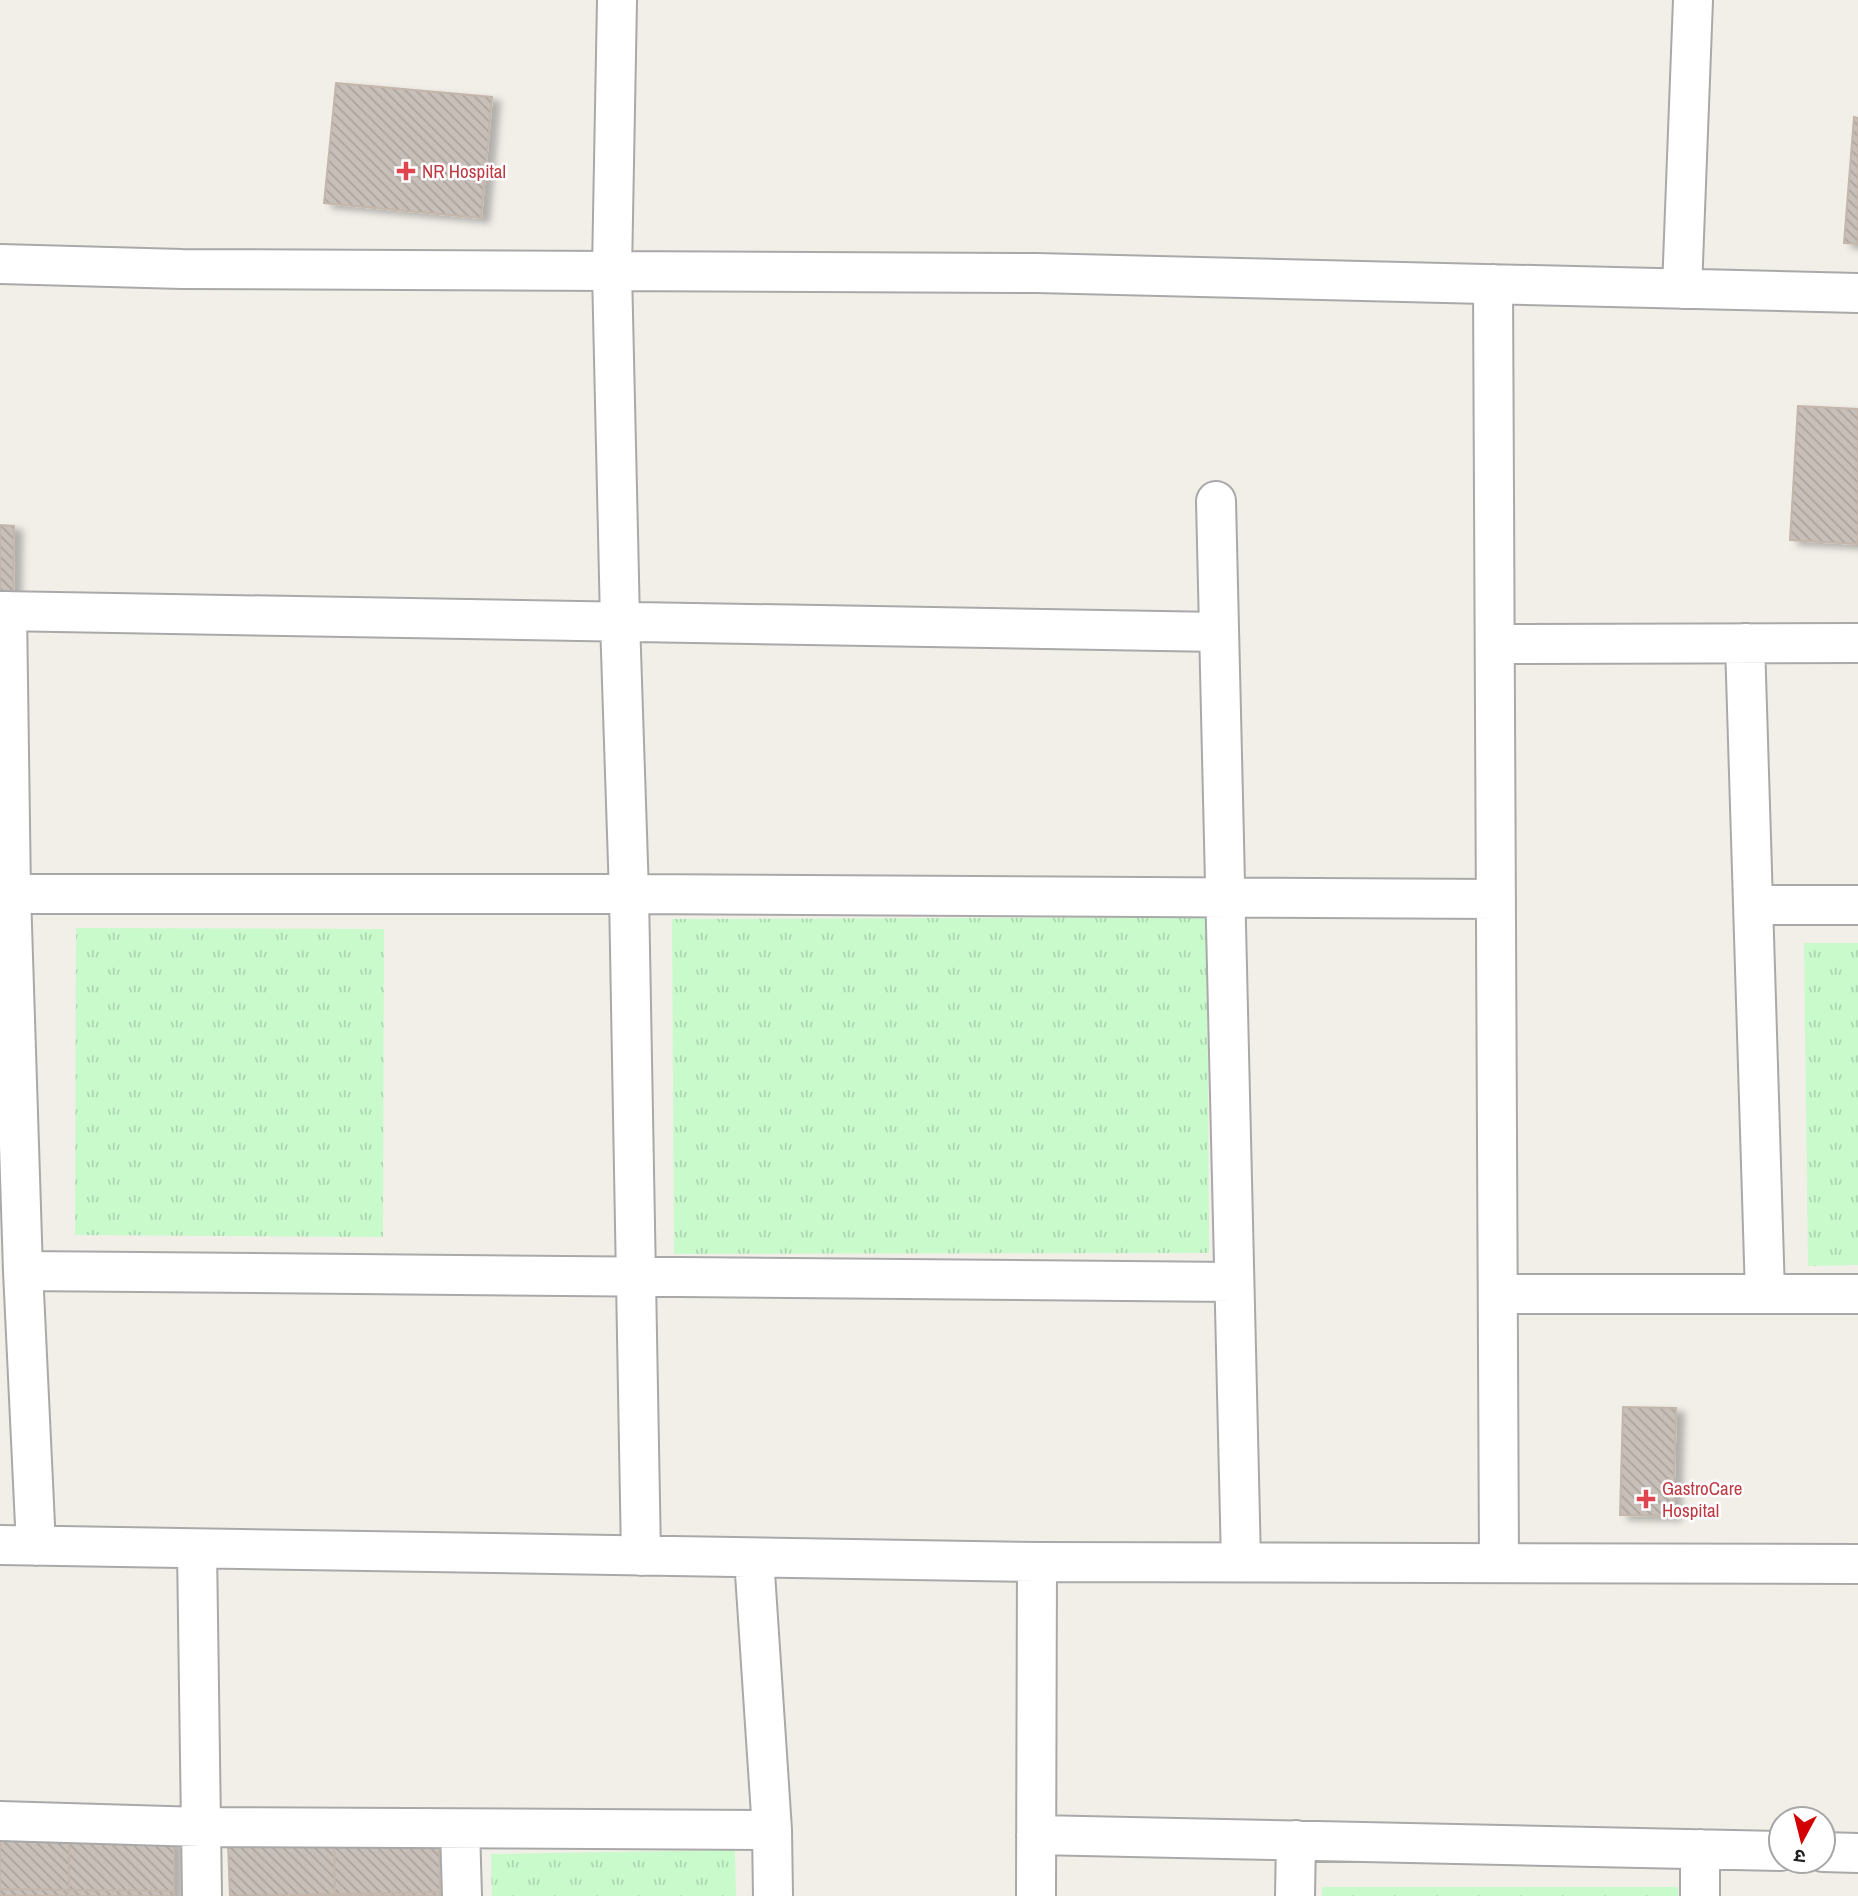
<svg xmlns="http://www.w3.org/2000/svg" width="1858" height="1896" font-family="'Archivo Narrow','Noto Sans Devanagari',sans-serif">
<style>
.park{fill:url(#park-tufts)}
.building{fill:url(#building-back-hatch);stroke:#c4b6ab;stroke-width:2;filter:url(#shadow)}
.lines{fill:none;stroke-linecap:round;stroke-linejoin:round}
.minor-casing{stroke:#a9a9a9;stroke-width:42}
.minor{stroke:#fff;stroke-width:38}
.health-dot{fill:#e0444e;stroke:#fff;stroke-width:2.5}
.labels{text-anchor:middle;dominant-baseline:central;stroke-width:5;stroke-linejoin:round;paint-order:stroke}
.health-label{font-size:19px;fill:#be3a42;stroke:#fff;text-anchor:start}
</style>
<defs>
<pattern id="park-tufts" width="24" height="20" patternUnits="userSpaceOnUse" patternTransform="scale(1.75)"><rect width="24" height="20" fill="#c8facc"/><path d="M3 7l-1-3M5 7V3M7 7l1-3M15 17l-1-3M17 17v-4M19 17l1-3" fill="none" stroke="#acd6af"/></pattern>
<pattern id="building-back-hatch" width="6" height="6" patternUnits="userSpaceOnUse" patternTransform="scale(1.75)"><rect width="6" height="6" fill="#c7bfb8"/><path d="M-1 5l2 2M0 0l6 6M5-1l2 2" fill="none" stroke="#aba49e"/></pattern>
<filter id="shadow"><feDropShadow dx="8" dy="4.5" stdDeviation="3.5" flood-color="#0004"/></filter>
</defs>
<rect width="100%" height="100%" fill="#f2efe9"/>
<path class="park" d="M1207,917L1209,1253L674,1254L672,919Z
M76,928L384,929L383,1237L75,1235Z
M1804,943H1858V1265L1808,1266Z
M735,1850L736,1896H492L491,1854Z
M1322,1887H1678V1896H1322Z"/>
<path class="building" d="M336,83L492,97L481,218L324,203Z
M1854,117L1858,118V244L1844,243Z
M1798,406L1858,409V544L1790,540Z
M0,525L14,526L13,602L0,601Z
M1623,1407L1676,1408L1673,1516L1620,1515Z
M0,1837L69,1838V1890L0,1889Z
M69,1838L174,1840V1891L69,1890Z
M439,1840L440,1892L335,1894L334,1842Z
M334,1842L335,1894L230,1896L228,1844Z
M0,1889L69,1890L68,1896H0Z
M69,1890L174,1891V1896H68Z
M440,1892L441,1896H335V1894Z
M335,1894V1896H230Z"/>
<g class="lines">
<defs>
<path id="minor" d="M617,0L612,271L620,621L629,894L641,1556
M0,264L182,269L1036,273L1858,293
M1493,284L1499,1563
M1682,289L1693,0
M1216,501L1241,1562
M0,611L1219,632
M7,611L11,894L23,1271L36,1546
M1745,643L1765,1294
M1495,644L1858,643
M11,894H629L1496,899
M1754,905H1858
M23,1271L1234,1282
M1498,1294H1858
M0,1545L1037,1562L1858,1564
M197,1549L202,1896
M754,1558L772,1830L773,1896
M0,1821L201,1827L772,1830
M460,1829L462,1896
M1036,1835L1781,1851
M1700,1849V1896
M1823,1852L1858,1853
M1036,1896L1037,1562
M1295,1896L1296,1840"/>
</defs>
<use href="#minor" class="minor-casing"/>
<use href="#minor" class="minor"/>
</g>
<g class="health-dot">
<path d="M402.5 160.5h7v7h7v7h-7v7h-7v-7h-7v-7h7z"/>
<path d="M1642.5 1488.5h7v7h7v7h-7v7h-7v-7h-7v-7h7z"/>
</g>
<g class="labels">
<g class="health-label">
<text x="422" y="171">NR Hospital</text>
<text x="1662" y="1488">GastroCare<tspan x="1662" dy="22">Hospital</tspan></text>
</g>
</g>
<g transform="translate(1802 1840) rotate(187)"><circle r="33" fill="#ffffff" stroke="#a7a7a7" stroke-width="2"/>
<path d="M0-5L12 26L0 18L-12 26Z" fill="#d40000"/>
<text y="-10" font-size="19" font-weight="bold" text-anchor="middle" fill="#222222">उ</text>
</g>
</svg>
